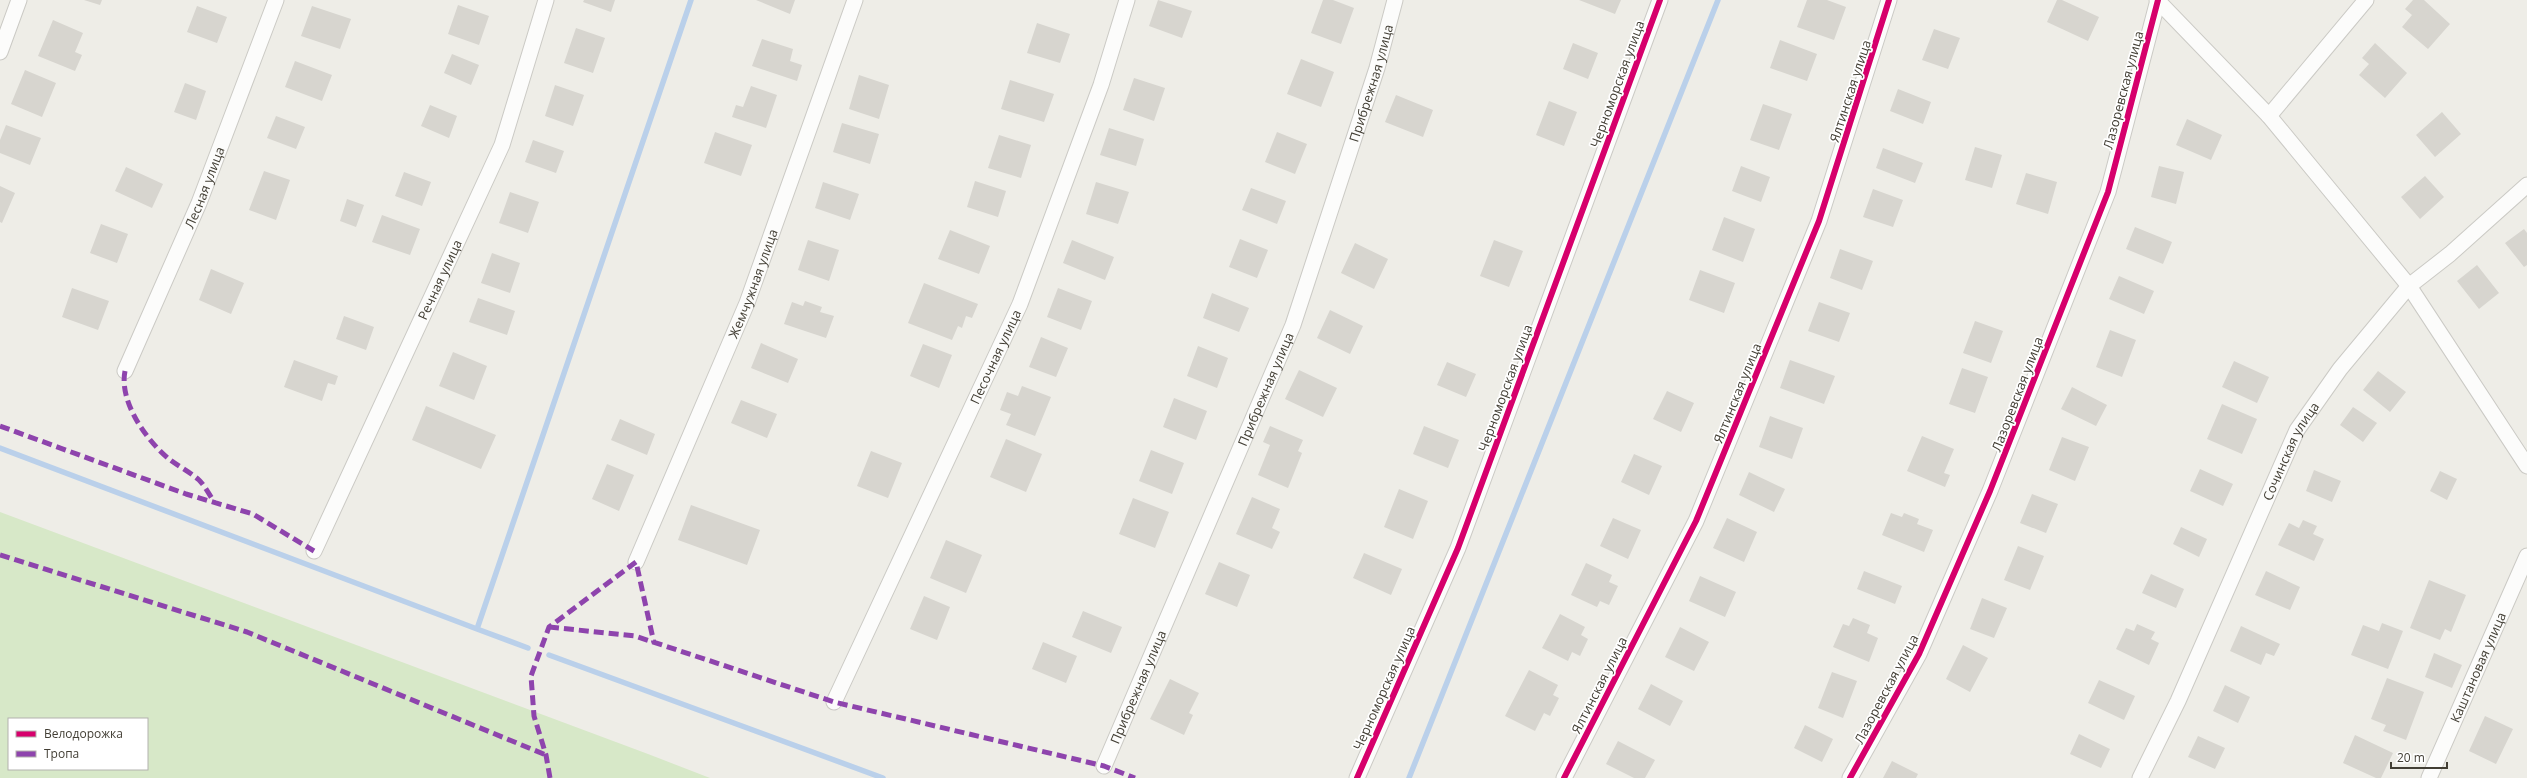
<svg xmlns="http://www.w3.org/2000/svg" width="2527" height="778" font-family="'Open Sans',sans-serif">
<style>
.green{fill:#d7e8c8;fill-rule:evenodd}
.lines{fill:none;stroke-linecap:round;stroke-linejoin:round}
.stream{stroke:#bad0ea;stroke-width:5.5}
.building{fill:#d7d5cf}
.minor-casing{stroke:#cbcac5;stroke-width:17}
.minor{stroke:#fcfcfb;stroke-width:15}
.quiet{stroke:#8e44ad;stroke-width:5;stroke-dasharray:10 5;stroke-linecap:butt}
.cycleway-casing{stroke:#fff;stroke-width:8}
.cycleway{stroke:#d6006c;stroke-width:6}
.labels{text-anchor:middle;dominant-baseline:central;stroke-width:3.5;stroke-linejoin:round;paint-order:stroke}
.street-label{font-size:13px;fill:#423e34;stroke:#fff}
</style>
<rect width="100%" height="100%" fill="#eeede7"/>
<path class="green" d="M0,512L648,754L710,778H0ZM9,719H147V769H9Z"/>
<g class="lines">
<path class="stream" d="M0,448L477,629L691,0
M477,629L528,648
M549,655L883,778
M1409,778L1718,0"/>
</g>
<path class="building" d="M84,0H102L100,5Z
M584,0H615L611,12L583,2Z
M756,0H795L790,14Z
M1158,0L1192,11L1182,38L1149,26Z
M1323,0H1333L1354,8L1341,44L1311,33Z
M1579,0H1621L1615,14Z
M1807,0H1827L1846,7L1834,40L1797,27Z
M2057,0H2062L2099,17L2088,41L2047,22Z
M2413,0H2424L2450,24L2428,49L2402,27L2412,15L2405,9Z
M458,5L489,16L479,45L448,34Z
M197,6L227,17L217,43L187,32Z
M312,6L351,19L340,49L301,36Z
M53,20L83,33L75,52L82,55L75,71L38,56Z
M1037,23L1070,34L1060,63L1027,53Z
M576,28L605,38L593,73L564,63Z
M1934,29L1960,38L1948,69L1922,60Z
M762,39L793,49L790,61L802,65L797,81L752,66Z
M1780,40L1817,54L1807,81L1770,68Z
M1573,43L1598,53L1588,79L1563,69Z
M2375,43L2407,73L2385,98L2359,75L2369,64L2362,58Z
M452,54L479,65L471,85L444,73Z
M1301,59L1334,72L1321,107L1287,94Z
M295,61L332,75L322,101L285,87Z
M25,70L56,83L42,117L11,104Z
M859,75L889,85L879,119L849,109Z
M1134,78L1165,88L1154,121L1123,110Z
M1010,80L1054,94L1044,122L1001,109Z
M185,83L206,91L196,120L174,112Z
M555,85L584,95L573,126L545,116Z
M751,86L777,95L766,128L732,117L736,105L743,107Z
M1898,89L1931,102L1923,124L1890,111Z
M1396,95L1433,110L1423,137L1385,122Z
M1549,101L1577,112L1564,146L1536,135Z
M1763,104L1792,114L1779,150L1750,140Z
M430,105L457,116L449,138L421,126Z
M2442,112L2461,134L2435,157L2416,135Z
M276,116L305,127L296,149L267,138Z
M2187,119L2222,135L2211,160L2176,145Z
M842,123L879,134L870,164L833,152Z
M6,125L41,138L30,165L0,153V140Z
M1109,128L1144,139L1136,166L1100,155Z
M715,132L752,145L741,176L704,163Z
M1277,132L1307,144L1295,174L1265,162Z
M999,135L1031,145L1021,178L988,168Z
M533,140L564,151L556,173L525,162Z
M1975,147L2002,155L1992,188L1965,180Z
M1883,148L1923,163L1915,183L1876,168Z
M1741,166L1770,177L1761,202L1732,191Z
M2159,166L2184,172L2176,204L2151,197Z
M126,167L163,184L152,208L115,191Z
M264,171L290,180L276,220L249,210Z
M404,172L431,182L422,206L395,196Z
M2026,173L2057,182L2048,214L2016,204Z
M2425,176L2444,197L2420,219L2401,197Z
M975,181L1006,191L998,217L967,207Z
M823,182L859,194L850,220L815,208Z
M1096,182L1129,192L1118,224L1086,214Z
M0,186L15,193L2,223L0,222Z
M1251,188L1286,201L1277,224L1242,210Z
M1873,189L1903,200L1893,227L1863,217Z
M510,192L539,202L528,233L499,223Z
M347,199L364,205L356,227L340,221Z
M382,215L420,229L410,255L372,242Z
M1724,217L1755,229L1743,262L1712,250Z
M101,224L128,234L117,263L90,253Z
M2135,227L2172,242L2163,264L2126,249Z
M2524,229L2527,233V265L2524,267L2505,243Z
M950,230L990,246L979,274L938,259Z
M1240,239L1268,250L1257,278L1229,267Z
M808,240L839,250L829,281L798,270Z
M1072,240L1114,257L1105,280L1063,263Z
M1494,240L1523,251L1509,287L1480,276Z
M1355,243L1388,259L1374,289L1341,273Z
M1840,249L1873,261L1862,290L1830,278Z
M492,253L520,263L510,293L481,283Z
M2477,265L2499,293L2479,309L2457,281Z
M211,269L244,283L231,314L199,300Z
M1700,270L1735,283L1724,313L1689,300Z
M2119,276L2154,291L2144,314L2109,299Z
M924,283L978,304L972,318L966,316L962,328L958,326L952,340L908,323Z
M72,288L109,301L98,330L62,317Z
M1058,288L1092,301L1081,330L1047,317Z
M1212,293L1249,308L1239,332L1203,318Z
M478,298L515,311L507,335L469,322Z
M805,301L822,307L820,312L834,316L826,338L784,324L792,302L803,306Z
M1819,302L1850,313L1839,342L1808,331Z
M1330,310L1363,326L1350,354L1317,338Z
M344,316L374,327L366,350L336,339Z
M1975,321L2003,331L1991,363L1963,353Z
M2110,330L2136,340L2122,377L2096,367Z
M1041,337L1068,348L1056,377L1029,367Z
M761,343L798,359L788,383L751,368Z
M923,344L952,355L939,388L910,376Z
M1198,346L1228,358L1217,388L1187,376Z
M453,352L487,366L474,400L439,386Z
M294,360L338,376L335,385L328,383L322,401L284,387Z
M1790,360L1835,376L1824,404L1780,388Z
M2234,361L2269,377L2257,403L2222,387Z
M1447,362L1476,374L1466,397L1437,385Z
M1962,368L1988,377L1975,413L1949,404Z
M1299,370L1337,388L1323,417L1285,399Z
M2378,371L2406,392L2390,412L2363,390Z
M1022,386L1051,397L1035,436L1006,425L1011,414L1000,410L1007,392L1018,396Z
M2072,387L2107,405L2096,426L2061,409Z
M1667,391L1694,403L1681,432L1653,419Z
M1174,398L1207,411L1196,440L1163,427Z
M741,400L777,414L767,438L731,423Z
M2222,404L2257,419L2242,454L2207,439Z
M426,406L496,435L481,469L412,440Z
M2353,407L2377,423L2363,442L2340,425Z
M1770,416L1803,428L1792,459L1759,447Z
M620,419L655,434L647,455L611,440Z
M1270,426L1303,440L1298,451L1302,453L1288,488L1258,475L1270,445L1263,442Z
M1424,426L1459,440L1448,468L1413,454Z
M1922,436L1954,449L1944,473L1950,475L1945,487L1907,471Z
M2062,437L2089,447L2075,481L2049,470Z
M1006,439L1042,454L1026,492L990,477Z
M1151,450L1184,463L1172,494L1139,481Z
M871,451L902,463L888,498L857,486Z
M1634,454L1662,466L1649,495L1621,482Z
M607,464L634,475L619,511L592,499Z
M2200,469L2233,484L2223,506L2190,491Z
M2314,470L2341,481L2332,502L2306,491Z
M2440,471L2457,479L2447,500L2430,491Z
M1749,472L1785,489L1774,512L1739,495Z
M1399,489L1428,501L1413,539L1384,527Z
M2032,494L2058,504L2046,533L2020,523Z
M1252,497L1280,509L1272,528L1280,532L1272,549L1236,534Z
M1133,498L1169,512L1155,548L1119,534Z
M691,505L760,530L747,565L678,540Z
M1891,513L1902,517L1904,513L1919,519L1917,524L1933,530L1924,552L1882,535Z
M1613,518L1641,530L1628,559L1600,546Z
M1727,518L1757,532L1744,562L1713,548Z
M2303,520L2317,526L2313,534L2324,539L2314,561L2278,545L2289,523L2299,528Z
M2181,527L2207,539L2199,557L2173,544Z
M946,540L982,555L966,593L930,578Z
M2018,546L2044,556L2030,590L2004,580Z
M1364,553L1402,569L1391,595L1353,578Z
M1219,562L1250,575L1237,607L1205,594Z
M1586,563L1612,575L1609,582L1618,586L1609,605L1600,601L1597,607L1571,595Z
M1864,571L1902,586L1895,604L1857,589Z
M2266,571L2300,587L2290,610L2255,595Z
M2151,574L2184,589L2176,608L2142,593Z
M1700,576L1736,592L1725,617L1689,601Z
M2429,580L2466,595L2451,632L2445,629L2440,640L2410,628Z
M924,596L950,607L937,640L910,629Z
M1982,598L2007,608L1994,638L1970,629Z
M1083,611L1122,627L1111,653L1072,637Z
M1560,614L1585,627L1581,635L1588,639L1580,656L1572,652L1568,661L1542,648Z
M1853,618L1870,625L1867,633L1878,638L1869,662L1833,647L1843,624L1849,626Z
M2382,623L2403,631L2388,669L2351,655L2363,625L2379,631Z
M2137,624L2155,632L2151,639L2159,643L2149,665L2116,649L2126,628L2134,631Z
M2241,626L2280,644L2274,656L2266,653L2261,665L2230,651Z
M1680,627L1709,642L1694,671L1665,657Z
M1043,642L1077,656L1066,683L1032,669Z
M1963,645L1988,658L1970,692L1946,679Z
M2434,653L2462,665L2452,688L2425,677Z
M1529,670L1558,685L1553,695L1559,698L1550,716L1544,713L1535,731L1505,716Z
M1832,672L1857,681L1843,718L1818,708Z
M2387,678L2424,692L2406,740L2383,731L2386,725L2371,719Z
M1170,679L1199,693L1189,713L1193,715L1184,735L1150,719Z
M2099,680L2135,696L2124,720L2088,703Z
M1651,684L1683,701L1670,726L1638,709Z
M2225,685L2250,697L2238,723L2213,711Z
M2485,716L2513,729L2496,764L2469,751Z
M1805,725L1833,739L1822,762L1794,748Z
M2079,734L2110,749L2101,768L2070,754Z
M2355,735L2393,753L2381,778H2376L2343,763Z
M2198,736L2225,748L2215,769L2188,757Z
M1618,741L1655,760L1645,778H1634L1606,764Z
M1892,761L1918,774L1916,778H1883Z"/>
<g class="lines">
<defs>
<g id="minor">
<path d="M2157,0L2269,116L2409,286L2527,466"/>
<path d="M0,52L19,0"/>
<path d="M2269,116L2366,0"/>
<path id="s1" d="M125,371L199,203L276,0"/>
<path id="s2" d="M314,551L502,145L546,0"/>
<path id="s3" d="M636,562L747,303L855,0"/>
<path id="s4" d="M834,702L1020,304L1101,85L1127,0"/>
<path id="s5" d="M1104,766L1293,325L1377,68L1395,0"/>
<path d="M1357,778L1458,548L1660,0"/>
<path d="M1564,778L1696,521L1819,221L1889,0"/>
<path d="M1850,778L1919,654L1990,491L2108,192L2158,0"/>
<path id="s6" d="M2140,778L2178,701L2297,430L2340,369L2409,286L2450,254L2527,185"/>
<path id="s7" d="M2429,778L2527,556"/>
</g>
</defs>
<use href="#minor" class="minor-casing"/>
<use href="#minor" class="minor"/>
<path class="quiet" d="M125,371C119,401 145,439 169,459C178,466 190,472 199,480C205,486 210,496 215,503
M0,426L186,494L253,514L314,551
M0,555L247,632L546,755
M549,627L635,636L834,702L1104,766L1135,778
M550,778L546,755L534,716L531,676L549,627L636,562L654,643"/>
<defs>
<path id="cycleway" d="M1357,778L1458,548L1660,0
M1564,778L1696,521L1819,221L1889,0
M1850,778L1919,654L1990,491L2108,192L2158,0"/>
</defs>
<use href="#cycleway" class="cycleway-casing"/>
<use href="#cycleway" class="cycleway"/>
</g>
<g class="labels">
<g class="street-label">
<text stroke="none"><textPath href="#s5" startOffset="734">Прибрежная улица</textPath></text>
<text transform="translate(1617 84) rotate(-70)">Черноморская улица</text>
<text transform="translate(2123 90) rotate(-75)">Лазоревская улица</text>
<text transform="translate(1850 91) rotate(-72)">Ялтинская улица</text>
<text stroke="none"><textPath href="#s1" startOffset="200">Лесная улица</textPath></text>
<text stroke="none"><textPath href="#s2" startOffset="299">Речная улица</textPath></text>
<text stroke="none"><textPath href="#s3" startOffset="302">Жемчужная улица</textPath></text>
<text stroke="none"><textPath href="#s4" startOffset="381">Песочная улица</textPath></text>
<text transform="translate(1505 388) rotate(-70)">Черноморская улица</text>
<text stroke="none"><textPath href="#s5" startOffset="410">Прибрежная улица</textPath></text>
<text transform="translate(1737 393) rotate(-68)">Ялтинская улица</text>
<text transform="translate(2017 394) rotate(-69)">Лазоревская улица</text>
<text stroke="none"><textPath href="#s6" startOffset="360">Сочинская улица</textPath></text>
<text stroke="none"><textPath href="#s7" startOffset="121">Каштановая улица</textPath></text>
<text transform="translate(1599 685) rotate(-63)">Ялтинская улица</text>
<text stroke="none"><textPath href="#s5" startOffset="86">Прибрежная улица</textPath></text>
<text transform="translate(1384 688) rotate(-66)">Черноморская улица</text>
<text transform="translate(1886 689) rotate(-62)">Лазоревская улица</text>
</g>
</g>
<rect x="8" y="718" width="140" height="52" fill="#ffffff" stroke="#b3b2ae"/>
<rect x="16" y="731" width="20" height="6" fill="#d6006c" stroke="#b3b2ae"/>
<text x="44" y="738" font-size="12" fill="#423e34">Велодорожка</text>
<rect x="16" y="751" width="20" height="6" fill="#8e44ad" stroke="#b3b2ae"/>
<text x="44" y="758" font-size="12" fill="#423e34">Тропа</text>
<path d="M2391 762v6h56v-6" fill="none" stroke="#423e34" stroke-width="2"/>
<text x="2397" y="762" font-size="12" fill="#423e34" stroke="#ffffff" stroke-width="3" paint-order="stroke">20 m</text>
</svg>
